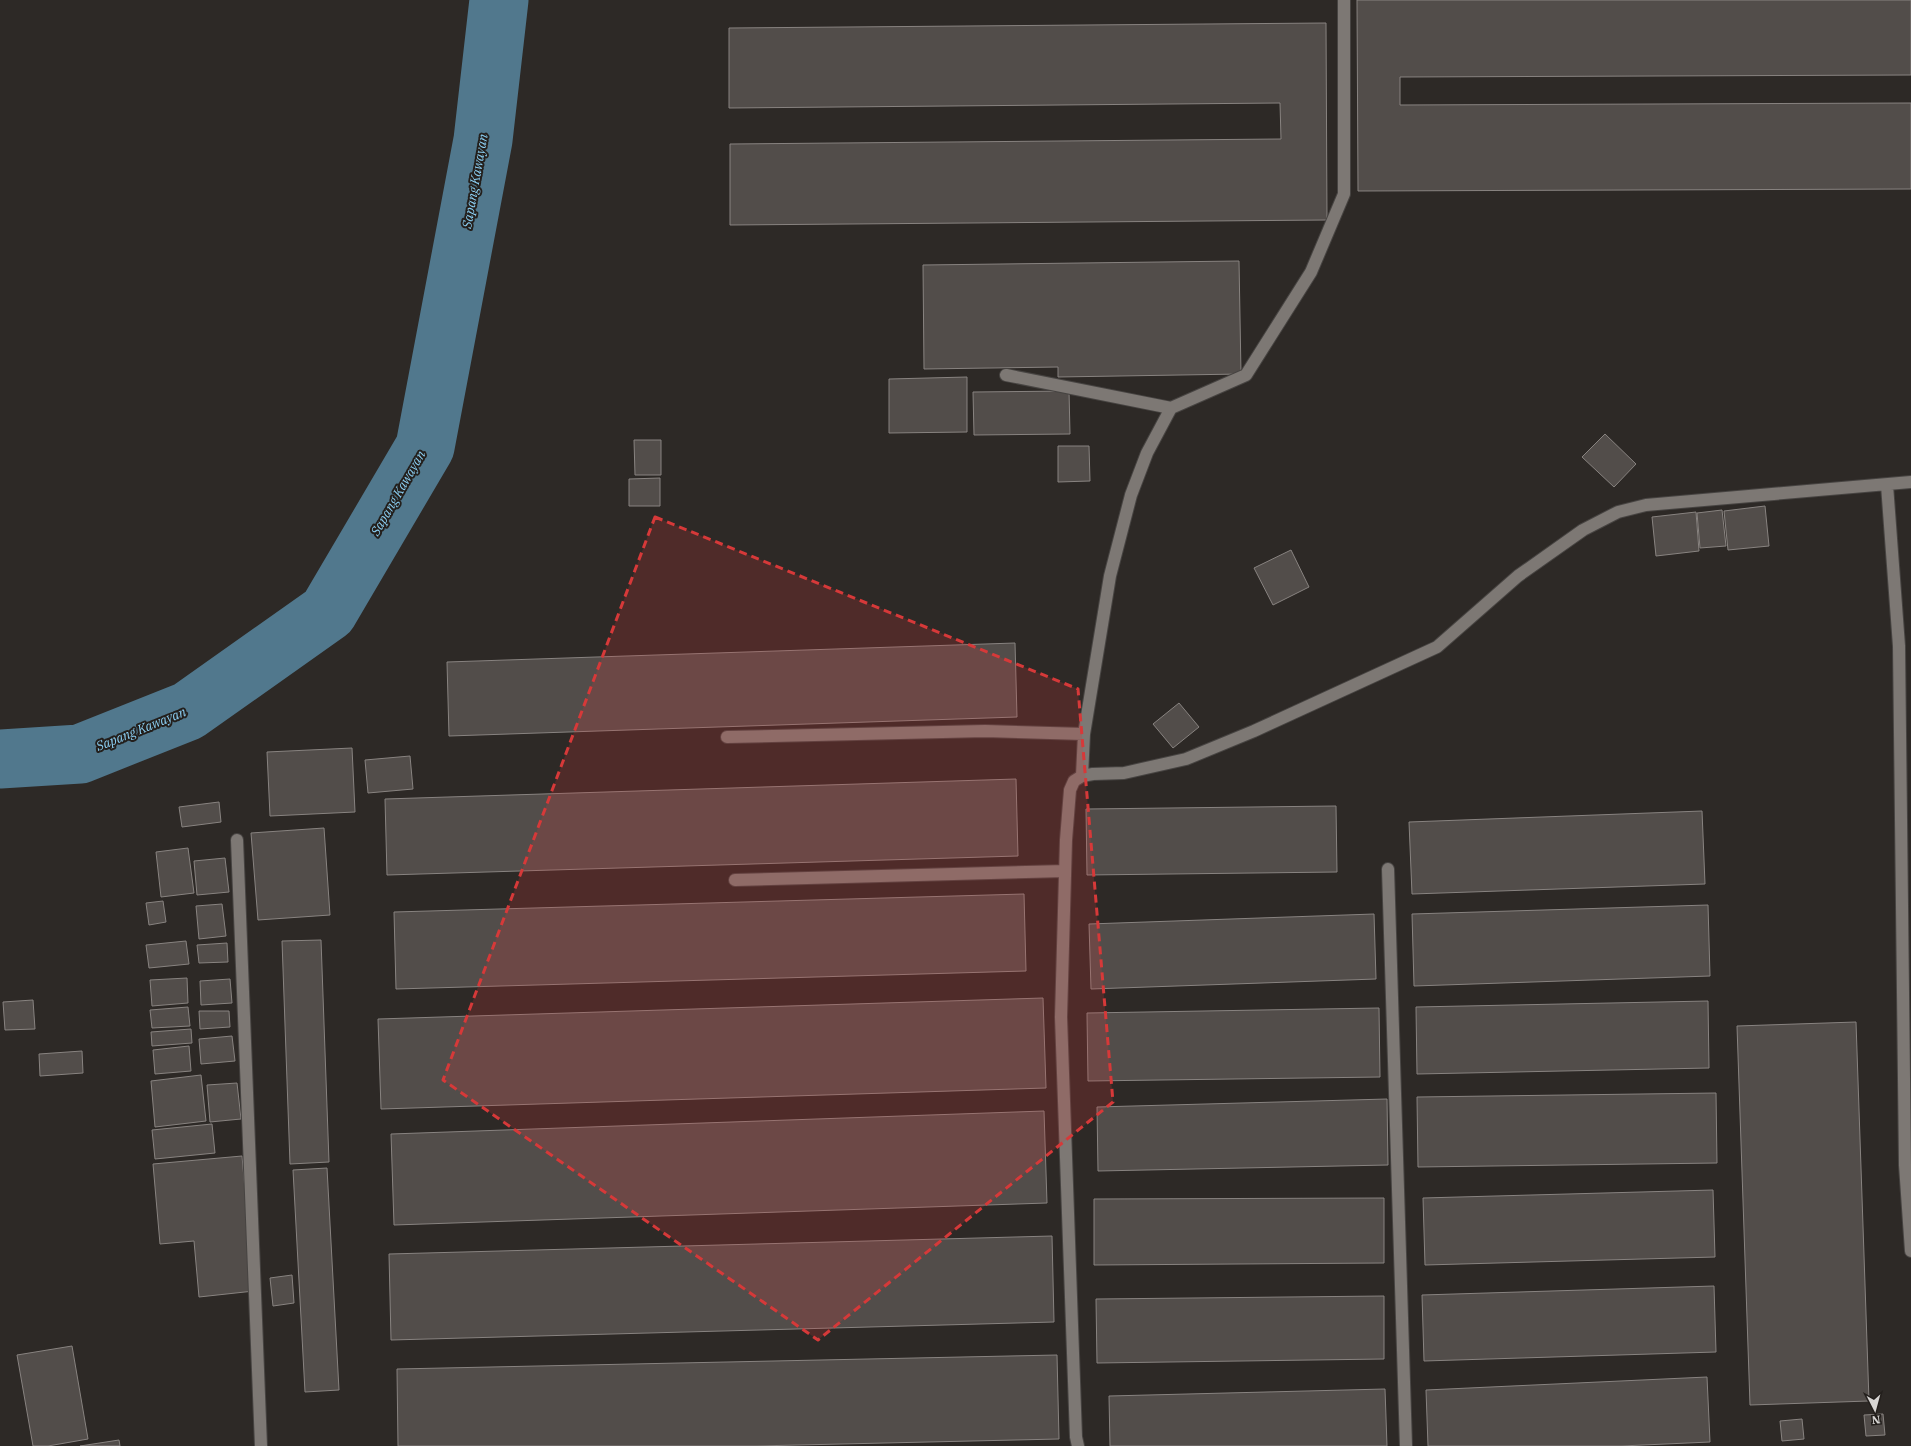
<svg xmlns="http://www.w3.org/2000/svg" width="1911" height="1446" font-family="'IBM Plex Serif',serif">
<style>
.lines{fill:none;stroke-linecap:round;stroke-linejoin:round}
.river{stroke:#51788d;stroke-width:59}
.building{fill:#524d4a;stroke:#888380}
.service-casing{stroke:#474442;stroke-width:14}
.service{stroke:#7d7874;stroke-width:12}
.marked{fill:#d63939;fill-opacity:0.2;stroke:#d63939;stroke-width:3;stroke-dasharray:8 5;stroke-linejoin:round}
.labels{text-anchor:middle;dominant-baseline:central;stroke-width:4;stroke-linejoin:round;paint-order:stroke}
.water-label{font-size:13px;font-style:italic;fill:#8bcff3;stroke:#231f1c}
</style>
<rect width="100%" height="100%" fill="#2d2926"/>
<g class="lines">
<path class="river" d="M0,759L80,754L188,711L328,612L425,447L483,140L499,0"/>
</g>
<path class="building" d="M1357,0H1911V75L1400,77V105L1911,103V189L1358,191Z
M1326,23L1327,220L730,225V144L1281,139L1280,103L729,108V28Z
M1239,261L1241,374L1058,377V367L924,369L923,265Z
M967,377V432L889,433V379Z
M1069,391L1070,434L974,435L973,392Z
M1605,434L1636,464L1614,487L1582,457Z
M634,440H661V475H635Z
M1058,446H1089L1090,481L1058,482Z
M660,478V506H629V479Z
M1765,506L1769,546L1728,550L1724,511Z
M1722,510L1726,546L1700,548L1697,513Z
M1696,512L1699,551L1656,556L1652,517Z
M1291,550L1309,587L1273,605L1254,568Z
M1015,643L1017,717L449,736L447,662Z
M1179,703L1199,727L1173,748L1153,724Z
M352,748L355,812L270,816L267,752Z
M410,756L413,789L368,793L365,760Z
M1016,779L1018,856L387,875L385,799Z
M219,802L221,822L182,827L179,807Z
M1336,806L1337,872L1087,875L1086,809Z
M1702,811L1705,884L1412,894L1409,822Z
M324,828L330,915L258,920L251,833Z
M188,848L194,893L161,897L156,852Z
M225,858L229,892L197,895L194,861Z
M1024,894L1026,971L396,989L394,912Z
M163,901L166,922L149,925L146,903Z
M222,904L226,936L199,939L196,906Z
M1708,905L1710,976L1414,986L1412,914Z
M1374,914L1376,979L1091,989L1089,924Z
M321,940L329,1162L290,1164L282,941Z
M186,941L189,964L149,968L146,945Z
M227,943L228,962L199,963L197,945Z
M187,978L188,1003L152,1006L150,980Z
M230,979L232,1003L201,1005L200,981Z
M1043,998L1046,1088L381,1109L378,1019Z
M33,1000L35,1029L5,1030L3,1002Z
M1708,1001L1709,1068L1417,1074L1416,1007Z
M188,1007L190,1026L152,1028L150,1010Z
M1379,1008L1380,1077L1088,1081L1087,1013Z
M199,1011H229L230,1027L200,1029Z
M1856,1022L1869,1401L1750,1405L1737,1026Z
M191,1029L192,1043L152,1046L151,1032Z
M232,1036L235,1061L201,1064L199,1039Z
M189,1046L191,1071L155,1074L153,1050Z
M82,1051L83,1073L40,1076L39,1054Z
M201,1075L206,1121L155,1127L151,1081Z
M237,1083L241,1119L210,1122L207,1085Z
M1716,1093L1717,1163L1418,1167L1417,1097Z
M1387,1099L1388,1165L1098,1171L1097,1107Z
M1044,1111L1047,1203L394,1225L391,1134Z
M212,1124L215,1153L155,1159L152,1130Z
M242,1156L254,1291L199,1297L194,1241L160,1244L153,1164Z
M327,1168L339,1390L305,1392L293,1170Z
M1713,1190L1715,1257L1425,1265L1423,1198Z
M1384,1198V1263L1094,1265V1199Z
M1052,1236L1054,1322L391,1340L389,1254Z
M292,1275L294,1303L273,1306L270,1278Z
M1714,1286L1716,1352L1424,1361L1422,1295Z
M1384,1296V1359L1097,1363L1096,1299Z
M72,1346L88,1439L48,1446H33L17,1355Z
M1057,1355L1059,1439L755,1446H398L397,1369Z
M1707,1377L1710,1442L1621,1446H1428L1426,1390Z
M1385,1389L1387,1446H1110L1109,1396Z
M1883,1414L1885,1435L1866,1436L1864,1415Z
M1802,1419L1804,1439L1782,1441L1780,1421Z
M119,1440L120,1446H80Z"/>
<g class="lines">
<defs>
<path id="service" d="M1006,375L1171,408
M1887,485L1899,646L1905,1165L1911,1251
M727,737L985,731L1084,734
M1082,776L1084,734L1110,576L1131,495L1147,453L1171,408L1246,375L1311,272L1344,194V0
M237,840L261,1446
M1388,869L1406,1446
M735,880L1065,871
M1078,1446L1076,1437L1061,1017L1066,840L1070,790L1074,781L1082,776L1093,774L1124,773L1186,759L1254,731L1437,647L1518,576L1583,530L1618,512L1646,505L1911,482"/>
</defs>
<use href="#service" class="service-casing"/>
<use href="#service" class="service"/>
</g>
<path class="marked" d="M655,517L1078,689L1113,1102L818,1340L443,1080Z"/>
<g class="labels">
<g class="water-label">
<text transform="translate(475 181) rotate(-80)">Sapang Kawayan</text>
<text transform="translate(398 493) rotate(-60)">Sapang Kawayan</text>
<text transform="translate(141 729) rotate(-22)">Sapang Kawayan</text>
</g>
</g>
<g transform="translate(1875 1410) rotate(174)" stroke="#231f1c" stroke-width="3" paint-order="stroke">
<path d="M0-3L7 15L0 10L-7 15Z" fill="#d7d5d3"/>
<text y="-6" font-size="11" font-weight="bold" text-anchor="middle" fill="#d7d5d3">N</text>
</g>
</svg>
